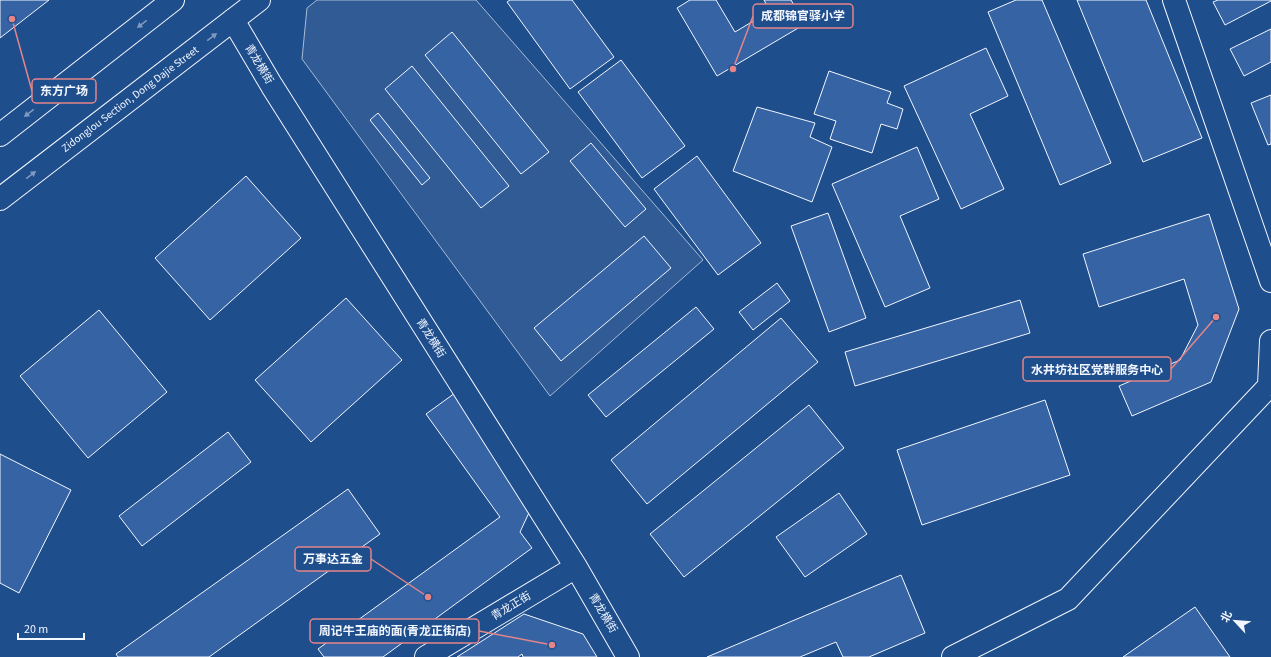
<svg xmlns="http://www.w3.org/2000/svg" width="1271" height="657" font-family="'Source Sans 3','Noto Sans SC',sans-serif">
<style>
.built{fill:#305b95;stroke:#a8bbd7}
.building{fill:#3563a3;stroke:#f2f6ff}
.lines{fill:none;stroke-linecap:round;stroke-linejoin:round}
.minor-casing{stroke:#f2f6ff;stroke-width:24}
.major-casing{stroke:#f2f6ff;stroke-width:24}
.minor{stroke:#1f4e8c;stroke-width:22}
.major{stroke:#1f4e8c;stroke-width:22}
.oneway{fill:#7e9ac0}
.labels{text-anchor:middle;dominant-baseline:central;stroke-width:3;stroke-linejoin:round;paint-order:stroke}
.street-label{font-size:11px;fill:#f2f6ff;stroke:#1f4e8c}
.leader{fill:none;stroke:#e38589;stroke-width:1.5}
.callout-dot{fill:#e38589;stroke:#1f4e8c;stroke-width:1.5}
.callout{fill:#1f4e8c;stroke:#e38589;stroke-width:1.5}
.callout-label{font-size:12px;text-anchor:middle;font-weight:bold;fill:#f2f6ff}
</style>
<rect width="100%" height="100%" fill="#1f4e8c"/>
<path class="built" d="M317,0H476L703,260L550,396L302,59L307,8Z"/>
<path class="building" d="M0,0H49L0,38Z
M510,0H572L614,57L570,89L507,2Z
M690,0H716L735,32L770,11L764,0H791L805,24L717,76L677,8Z
M1016,0H1042L1111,163L1060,185L988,12Z
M1077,0H1146L1202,138L1143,162Z
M1218,0H1271V1L1225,25L1213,2Z
M1271,29V62L1244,76L1230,49Z
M452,32L549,152L521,174L425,55Z
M986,48L1008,96L970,114L1004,189L961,209L904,86Z
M621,60L685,146L642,178L578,92Z
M412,66L509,186L481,208L385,89Z
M829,71L891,92L887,103L903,109L897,129L881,124L872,153L830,139L836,121L814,114Z
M1271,95V144L1268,145L1251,103Z
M757,107L815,123L810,137L832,147L812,202L733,171Z
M378,113L430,178L422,185L370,120Z
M591,143L646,209L625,227L570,161Z
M917,147L939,199L900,216L930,288L885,307L832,184Z
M697,156L761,243L718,275L654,189Z
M246,176L301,238L210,320L155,258Z
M828,213L866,318L829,332L791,226Z
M1209,214L1239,309L1211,382L1132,416L1119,386L1180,360L1198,325L1184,279L1099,307L1083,254Z
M644,236L671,268L561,361L534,328Z
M777,283L790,301L753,330L739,312Z
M346,298L402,360L311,442L255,380Z
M1020,300L1030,333L855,386L845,352Z
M696,307L714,329L606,417L588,395Z
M99,310L167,392L88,458L20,376Z
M781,318L818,362L647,504L611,460Z
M455,393L534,502L520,532L532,548L383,657H324L318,649L500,517L426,414Z
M1045,400L1070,475L922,525L897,450Z
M809,405L844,448L684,577L650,534Z
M228,432L251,462L142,546L119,516Z
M0,454L71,490L19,593L0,583Z
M348,489L380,534L209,657H118L116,654Z
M839,493L867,534L805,577L776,537Z
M901,575L925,633L869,657H843L836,642L800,657H707Z
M1195,607L1230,657H1123Z
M524,614L583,634L597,657H523L522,654L518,657H457Z"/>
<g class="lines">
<defs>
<path id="minor" d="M1174,0L1271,281
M233,20L272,86L576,567L628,657
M1269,385L1271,341
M426,657L576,567
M953,657L1068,599L1271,384"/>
<path id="major" d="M0,135L173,0
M0,199L259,0"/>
</defs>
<use href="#minor" class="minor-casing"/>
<use href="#major" class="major-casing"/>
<use href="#minor" class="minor"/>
<use href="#major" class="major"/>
</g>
<defs><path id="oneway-solid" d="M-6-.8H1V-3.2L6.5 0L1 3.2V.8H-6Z"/></defs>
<g class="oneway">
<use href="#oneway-solid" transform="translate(142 24) rotate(142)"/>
<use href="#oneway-solid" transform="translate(212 37) rotate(-37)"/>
<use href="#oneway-solid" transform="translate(29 113) rotate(142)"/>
<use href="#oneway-solid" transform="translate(31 175) rotate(-37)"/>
</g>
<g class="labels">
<g class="street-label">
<text transform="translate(259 64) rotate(59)">青龙横街</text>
<text transform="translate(130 99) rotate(-37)">Zidonglou Section, Dong Dajie Street</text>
<text transform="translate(431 338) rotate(58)">青龙横街</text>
<text transform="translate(511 606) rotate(-31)">青龙正街</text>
<text transform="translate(603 613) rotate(59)">青龙横街</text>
</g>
</g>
<path class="leader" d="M733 69L753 16M12 19L32 91M1216 317L1171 369M428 597L371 559M552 645L479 631"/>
<g class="callout-dot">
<circle cx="733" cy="69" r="4"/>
<circle cx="12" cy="19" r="4"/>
<circle cx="1216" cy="317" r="4"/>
<circle cx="428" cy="597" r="4"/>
<circle cx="552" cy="645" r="4"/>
</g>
<g class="callout">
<rect x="753" y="4" width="100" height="24" rx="4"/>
<rect x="32" y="79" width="64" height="24" rx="4"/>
<rect x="1023" y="357" width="148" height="24" rx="4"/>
<rect x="295" y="547" width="76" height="24" rx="4"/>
<rect x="310" y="619" width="169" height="24" rx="4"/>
</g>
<g class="callout-label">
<text x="803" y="20">成都锦官驿小学</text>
<text x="64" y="95">东方广场</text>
<text x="1097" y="374">水井坊社区党群服务中心</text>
<text x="333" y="563">万事达五金</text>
<text x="395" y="635">周记牛王庙的面(青龙正街店)</text>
</g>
<g transform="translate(1235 621) rotate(296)" stroke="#1f4e8c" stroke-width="3" paint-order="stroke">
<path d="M0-3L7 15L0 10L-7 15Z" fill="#f2f6ff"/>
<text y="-6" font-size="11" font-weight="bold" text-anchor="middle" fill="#f2f6ff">北</text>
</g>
<path d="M18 633v6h66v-6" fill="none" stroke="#f2f6ff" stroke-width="2"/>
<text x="24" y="633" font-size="12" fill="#f2f6ff" stroke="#1f4e8c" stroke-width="3" paint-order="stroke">20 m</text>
</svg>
